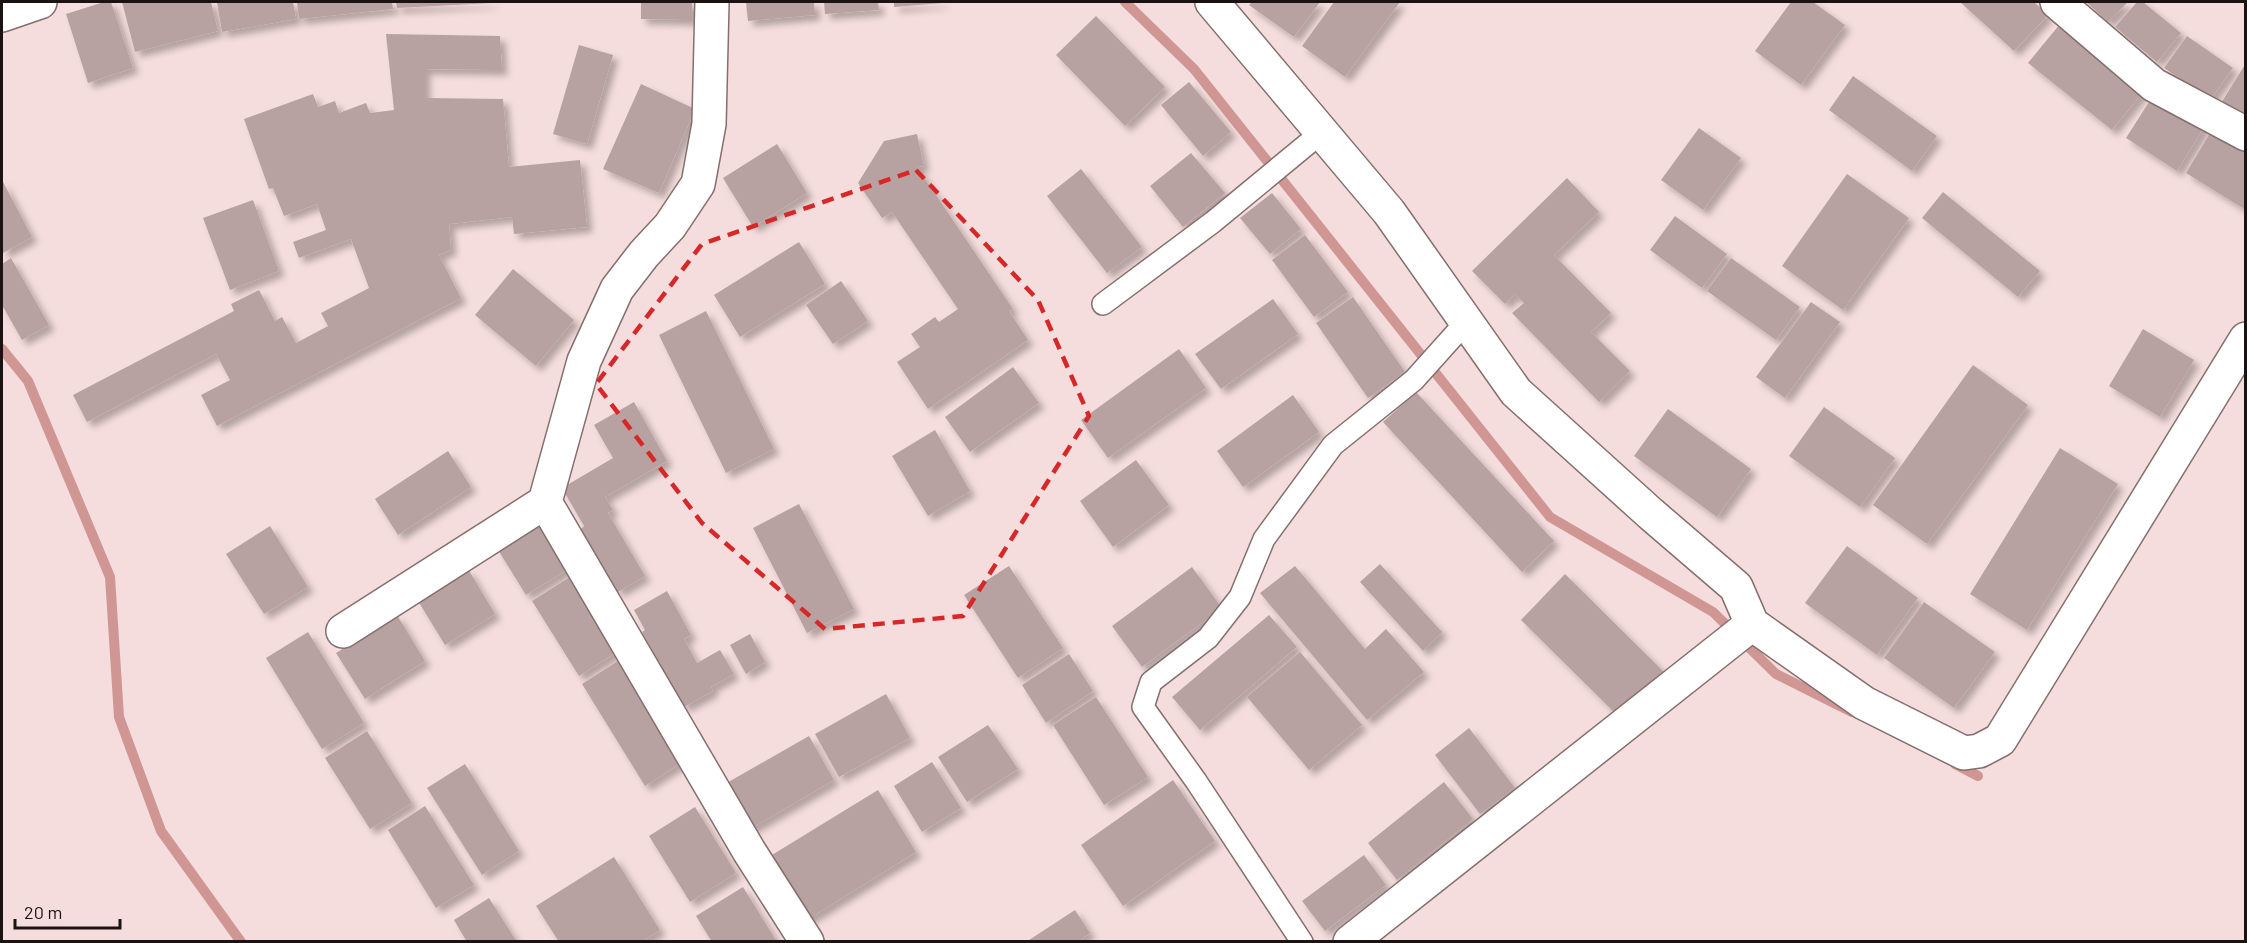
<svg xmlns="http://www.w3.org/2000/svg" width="2247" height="943" font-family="Barlow,sans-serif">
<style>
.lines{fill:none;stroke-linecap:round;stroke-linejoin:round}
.stream{stroke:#d09694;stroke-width:10}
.building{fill:#b8a2a1;filter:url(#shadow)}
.service-casing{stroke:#836f6e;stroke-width:24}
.minor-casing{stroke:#836f6e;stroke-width:36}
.service{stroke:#fff;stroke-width:21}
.minor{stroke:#fff;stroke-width:33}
.marked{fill:none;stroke:#d62828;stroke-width:4.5;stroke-dasharray:12 8;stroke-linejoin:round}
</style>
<defs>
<filter id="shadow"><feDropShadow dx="5.5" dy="5.5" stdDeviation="3" flood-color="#0004"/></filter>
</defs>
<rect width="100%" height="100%" fill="#f4dddc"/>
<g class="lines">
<path class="stream" d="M1125,2L1194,69L1550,517L1713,612L1776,674L1852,712
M2,349L28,381L110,577L119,717L161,831L241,942
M1955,764L1978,776"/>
</g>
<path class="building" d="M104,2H111L133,68L88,83L66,14Z
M122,2H211L218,31L135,52Z
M217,2H293L296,19L222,32Z
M297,2H392L393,9L299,19Z
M396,2H492V3L397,8Z
M641,2H692V20L641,19Z
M746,2H814L815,15L748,21Z
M824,2H878L879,10L825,14Z
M894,2H943V3L894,7Z
M1252,2H1320L1294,37L1249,5Z
M1334,2H1400L1345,77L1302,46Z
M1791,2H1813L1845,25L1801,85L1755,51Z
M1960,2H2034L2048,15L2014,51Z
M2086,2H2128L2108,22Z
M2137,2H2143L2181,33L2157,62L2115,27Z
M1096,16L1165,87L1125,126L1056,55Z
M2060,24L2144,91L2112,130L2028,63Z
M386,34L500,36L502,70L425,69V98L503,99L509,167L580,160L587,227L514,234L512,217L449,224L451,250L439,255L461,298L217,426L201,395L230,380L216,354L87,422L73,395L234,311L231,304L259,290L275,321L282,317L296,343L328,326L321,313L369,288L351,239L299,258L293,242L326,230L317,204L284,216L273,188L269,189L244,119L313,94L318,107L335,101L339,113L366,103L370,113L394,110Z
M2187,36L2233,68L2210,100L2164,68Z
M579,45L613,55L587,144L553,134Z
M2246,63V118L2221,103Z
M1853,76L1937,136L1912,171L1829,110Z
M1189,82L1231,132L1203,156L1161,105Z
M641,84L695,109L659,193L603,169Z
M2154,94L2205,126L2177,171L2126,138Z
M1699,128L1741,158L1703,210L1661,180Z
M2213,128L2246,148V210L2186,173Z
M917,134L924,166L917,167L1013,309L1009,311L1028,340L928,409L897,362L920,347L911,334L935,317L939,322L958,309L892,212L882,218L858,183L884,141Z
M777,144L807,193L753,227L723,178Z
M1191,153L1225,193L1183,227L1150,186Z
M1081,169L1142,247L1107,273L1047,196Z
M1847,174L1909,218L1843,310L1782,266Z
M1567,178L1599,212L1554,255L1611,313L1591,332L1630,371L1599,402L1512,313L1524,303L1515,294L1505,304L1472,271Z
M2,180L32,237L3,253L2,250Z
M1943,192L2040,271L2018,297L1922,218Z
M1272,193L1301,229L1270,254L1240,218Z
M253,200L279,271L230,290L203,218Z
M1675,216L1727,254L1702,288L1650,250Z
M1305,235L1348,292L1314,317L1272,260Z
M799,242L825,284L740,337L714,295Z
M11,258L49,325L22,340L2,305V264Z
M1731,258L1800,307L1776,340L1707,291Z
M513,269L574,320L536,366L475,315Z
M841,281L868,321L833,344L806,305Z
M1353,297L1405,372L1368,398L1316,323Z
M1273,299L1298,334L1221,389L1195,354Z
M1811,302L1840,322L1785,398L1756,377Z
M706,311L774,449L726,473L659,335Z
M2143,329L2194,360L2160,417L2109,386Z
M1179,349L1206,388L1108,458L1081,420Z
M1973,365L2028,405L1927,544L1873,505Z
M1013,367L1039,403L970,452L945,417Z
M1416,392L1554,541L1522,572L1383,422Z
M1293,395L1319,432L1243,487L1217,451Z
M634,402L667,461L605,497L613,510L608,513L645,576L618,592L581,529L584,526L562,488L613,458L594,425Z
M1824,407L1895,458L1860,507L1789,456Z
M1668,409L1751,469L1717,517L1634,456Z
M935,430L970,491L928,516L892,456Z
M2060,448L2118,484L2027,630L1970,594Z
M448,451L471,487L398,535L375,499Z
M1136,460L1169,505L1113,547L1080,501Z
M799,504L854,609L807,633L753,528Z
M542,523L570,568L526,595L498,550Z
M270,526L308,587L264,614L226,554Z
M1847,546L1918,598L1877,655L1805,603Z
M1380,564L1442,632L1423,651L1360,582Z
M1009,566L1063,648L1018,678L964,595Z
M1295,566L1365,649L1386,629L1424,672L1367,720L1260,593Z
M1192,567L1222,608L1142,667L1112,626Z
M468,569L495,614L445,645L418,601Z
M1565,574L1665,673L1620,718L1521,620Z
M573,575L620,650L579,676L532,601Z
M667,591L691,635L684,639L697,663L720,650L734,674L711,687L713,691L684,707L642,632L645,630L634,610Z
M1924,602L1995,652L1954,708L1884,658Z
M397,615L425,661L365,699L336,653Z
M1269,615L1297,647L1200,730L1172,697Z
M308,632L364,723L322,749L266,658Z
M750,634L765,662L746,674L730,645Z
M1300,652L1362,725L1309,770L1247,697Z
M1069,654L1093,691L1046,723L1022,685Z
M624,657L687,759L645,786L582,684Z
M886,694L910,738L839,777L815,734Z
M1096,697L1148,777L1104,805L1053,725Z
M988,725L1018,769L967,802L938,757Z
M1469,728L1515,788L1480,814L1435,755Z
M367,731L412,803L370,829L325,758Z
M809,736L834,780L750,829L725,784Z
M932,762L961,808L922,832L894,786Z
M465,764L519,851L482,875L427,788Z
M1173,780L1215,841L1123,906L1081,845Z
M1444,782L1473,819L1397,880L1368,843Z
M878,790L916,852L805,921L767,858Z
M425,806L474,885L436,908L388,830Z
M695,807L736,873L690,902L649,836Z
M1364,855L1386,885L1325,931L1302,901Z
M614,857L660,930L642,942H559L536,906Z
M743,887L777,942H712L696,916Z
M489,898L517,942H467L454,920Z
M1075,910L1090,933L1078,942H1026Z"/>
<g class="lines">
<defs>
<path id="service" d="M1103,304L1213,222L1322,132
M1302,942L1196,781L1143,707L1151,682L1208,638L1240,597L1264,539L1333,445L1414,380L1466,322"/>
<path id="minor" d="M1212,2L1389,212L1516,392L1651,514L1736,587L1752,624L1864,703L1964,753L1979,751L2000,740L2246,339
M2057,2L2154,85L2246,134
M2,15L40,2
M545,502L749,851L807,942
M343,631L545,502L584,361L617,289L644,254L670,226L698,184L709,124L712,2
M1350,942L1752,624"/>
</defs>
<use href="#service" class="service-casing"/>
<use href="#minor" class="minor-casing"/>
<use href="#service" class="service"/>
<use href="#minor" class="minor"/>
</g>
<path class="marked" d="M916,170L1038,300L1089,416L963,616L825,629L702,523L596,384L702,244Z"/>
<rect width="2247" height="943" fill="none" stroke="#1a1312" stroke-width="6"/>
<path d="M15 919v9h105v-9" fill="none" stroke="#1a1312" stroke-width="3"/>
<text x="24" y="919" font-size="18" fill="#1a1312" stroke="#f4dddc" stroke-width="4.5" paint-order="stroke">20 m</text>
</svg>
